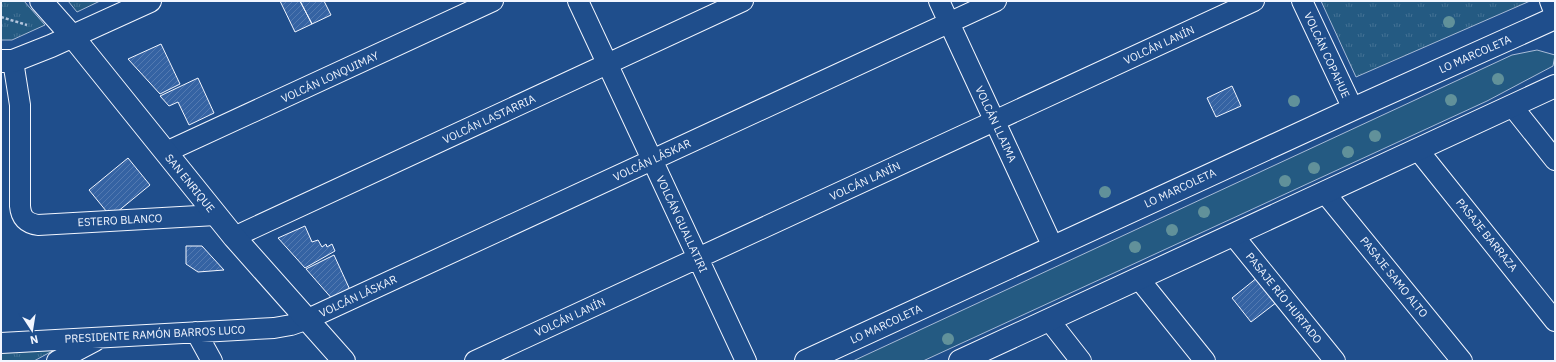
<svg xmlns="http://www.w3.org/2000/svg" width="1556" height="362" font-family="'IBM Plex Sans',sans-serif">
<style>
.green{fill:#245a82;stroke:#a8bbd7}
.park{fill:url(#park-tufts);stroke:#a8bbd7}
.building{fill:url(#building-hatch);stroke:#f2f6ff}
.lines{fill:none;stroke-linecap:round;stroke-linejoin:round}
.minor-casing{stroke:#f2f6ff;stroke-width:22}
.tertiary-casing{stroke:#f2f6ff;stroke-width:24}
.path{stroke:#b3c4dc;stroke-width:2.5;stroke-dasharray:3 2;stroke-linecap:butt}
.minor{stroke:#1f4e8c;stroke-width:20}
.tertiary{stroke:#1f4e8c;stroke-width:22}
.tree{fill:#61919a}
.labels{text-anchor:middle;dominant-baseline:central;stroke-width:3;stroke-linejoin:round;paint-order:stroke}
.street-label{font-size:11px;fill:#f2f6ff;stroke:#1f4e8c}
</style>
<defs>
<pattern id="park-tufts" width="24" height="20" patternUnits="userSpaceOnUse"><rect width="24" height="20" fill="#245a82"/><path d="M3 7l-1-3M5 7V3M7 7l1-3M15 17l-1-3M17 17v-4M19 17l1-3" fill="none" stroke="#447295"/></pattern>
<pattern id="building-hatch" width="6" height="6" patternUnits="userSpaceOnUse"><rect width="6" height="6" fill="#3563a3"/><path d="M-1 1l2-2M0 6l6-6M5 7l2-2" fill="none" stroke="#537ab1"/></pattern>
</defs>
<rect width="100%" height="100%" fill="#1f4e8c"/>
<path class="green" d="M1537,50L1555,55L1553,66L1487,101L923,361H853L1512,55Z"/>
<path class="park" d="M1,1H24L45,25L12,40H1Z
M68,1H100L77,12Z
M1321,1H1530L1356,77Z
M69,342L34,361H1V349Z"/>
<path class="building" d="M280,1H300L312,24L295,32Z
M300,1H324L331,15L312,24Z
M161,44L180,84L160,94L128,59Z
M198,78L214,113L189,125L178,102L169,106L160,96Z
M1232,86L1241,106L1216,117L1207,98Z
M128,158L150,185L111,217L89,190Z
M305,226L312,242L318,240L322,247L326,244L327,247L332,244L335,251L305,268L278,238Z
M186,246H202L224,270L198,272L186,264Z
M334,255L351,292L334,301L306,269Z
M1258,277L1277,302L1251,322L1232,298Z"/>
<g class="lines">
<defs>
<path id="minor" d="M578,1L746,361
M939,1L1053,247
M1302,1L1353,109
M1550,1L1555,14
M13,61L20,105V206C21,218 26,223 38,225L216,215
M1512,106L1555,160
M1418,150L1555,321
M166,152L493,1
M1325,193L1462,361
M1233,235L1335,361
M234,237L743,1
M1139,279L1205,361
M1049,320L1081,361
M196,332L212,361
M1,343L274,328L291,325L308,319L996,1
M57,361L95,341
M475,361L1254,1"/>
<path id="tertiary" d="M41,1L73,37L234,237L344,361
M1,61H13L51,46L150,1
M806,361L1353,109L1555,18
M960,361L1555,86"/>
</defs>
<use href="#minor" class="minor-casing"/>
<use href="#tertiary" class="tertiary-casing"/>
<path class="path" d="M1,17L27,25"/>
<use href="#minor" class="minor"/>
<use href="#tertiary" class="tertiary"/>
</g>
<g class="tree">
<circle cx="1449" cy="22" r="6"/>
<circle cx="1498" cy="79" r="6"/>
<circle cx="1451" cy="100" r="6"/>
<circle cx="1294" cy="101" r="6"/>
<circle cx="1375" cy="136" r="6"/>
<circle cx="1348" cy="152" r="6"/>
<circle cx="1314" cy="168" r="6"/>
<circle cx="1285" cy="181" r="6"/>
<circle cx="1105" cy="192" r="6"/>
<circle cx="1204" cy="212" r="6"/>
<circle cx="1172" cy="230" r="6"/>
<circle cx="1135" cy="247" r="6"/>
<circle cx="948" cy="339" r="6"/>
</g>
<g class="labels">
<g class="street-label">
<text transform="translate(1159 45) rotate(-25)">VOLCÁN LANÍN</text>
<text transform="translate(1475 54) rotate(-24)">LO MARCOLETA</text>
<text transform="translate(1327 55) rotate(65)">VOLCÁN COPAHUE</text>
<text transform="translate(330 77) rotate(-25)">VOLCÁN LONQUIMAY</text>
<text transform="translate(489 119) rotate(-25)">VOLCÁN LASTARRIA</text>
<text transform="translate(996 124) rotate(65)">VOLCÁN LLAIMA</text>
<text transform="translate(652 160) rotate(-25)">VOLCÁN LÁSKAR</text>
<text transform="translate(865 181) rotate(-25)">VOLCÁN LANÍN</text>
<text transform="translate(190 183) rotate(51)">SAN ENRIQUE</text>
<text transform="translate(1180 188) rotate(-25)">LO MARCOLETA</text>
<text transform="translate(120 220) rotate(-3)">ESTERO BLANCO</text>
<text transform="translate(682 224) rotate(65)">VOLCÁN GUALLATIRI</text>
<text transform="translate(1487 235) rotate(51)">PASAJE BARRAZA</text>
<text transform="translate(1394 277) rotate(51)">PASAJE SAMO ALTO</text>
<text transform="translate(358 296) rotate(-25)">VOLCÁN LÁSKAR</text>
<text transform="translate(1284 298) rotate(51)">PASAJE RÍO HURTADO</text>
<text transform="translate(570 317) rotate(-25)">VOLCÁN LANÍN</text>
<text transform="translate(886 324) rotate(-25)">LO MARCOLETA</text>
<text transform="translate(155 334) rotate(-3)">PRESIDENTE RAMÓN BARROS LUCO</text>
</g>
</g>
<rect width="1556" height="362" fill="none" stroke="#f2f6ff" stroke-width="4"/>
<g transform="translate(32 330) rotate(168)" stroke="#1f4e8c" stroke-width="3" paint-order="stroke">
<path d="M0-3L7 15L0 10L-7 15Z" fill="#f2f6ff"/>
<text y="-6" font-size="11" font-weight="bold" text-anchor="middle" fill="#f2f6ff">N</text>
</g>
</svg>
